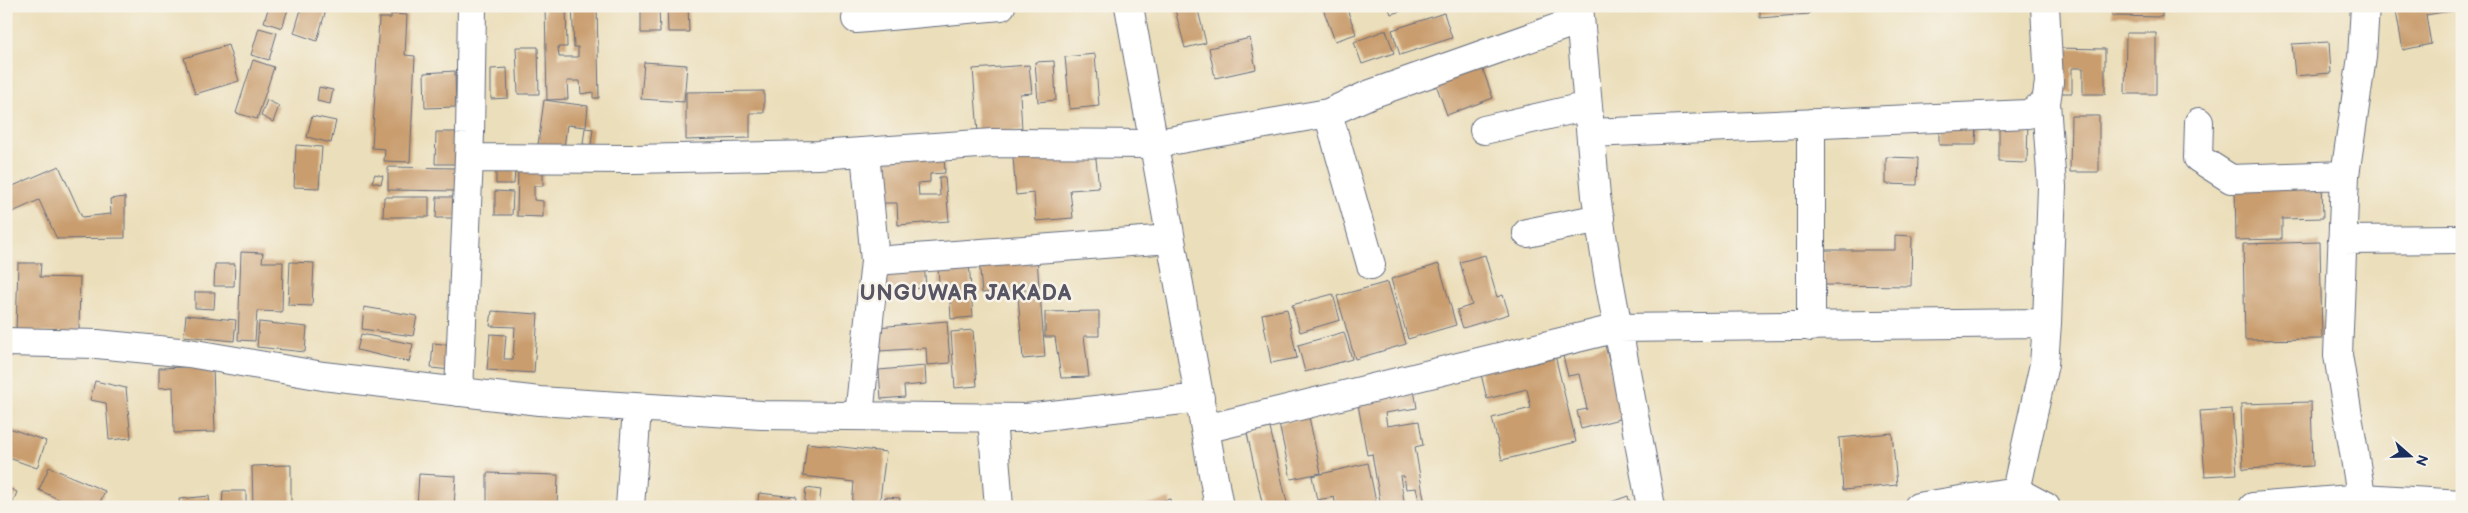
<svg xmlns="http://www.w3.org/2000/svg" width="2468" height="513" font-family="'Balsamiq Sans',sans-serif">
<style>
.building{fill:#c99d6e}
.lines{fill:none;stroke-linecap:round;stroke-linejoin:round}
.minor-casing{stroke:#646c7e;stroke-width:30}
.minor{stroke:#fff;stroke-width:28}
.labels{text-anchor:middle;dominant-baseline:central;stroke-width:5;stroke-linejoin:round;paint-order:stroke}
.district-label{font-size:22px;font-weight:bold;letter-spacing:1px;fill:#585664;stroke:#f7f3e8}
</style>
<rect width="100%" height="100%" fill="#f7f3e8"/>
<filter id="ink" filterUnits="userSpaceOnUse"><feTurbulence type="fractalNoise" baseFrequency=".02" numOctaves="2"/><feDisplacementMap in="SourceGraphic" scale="10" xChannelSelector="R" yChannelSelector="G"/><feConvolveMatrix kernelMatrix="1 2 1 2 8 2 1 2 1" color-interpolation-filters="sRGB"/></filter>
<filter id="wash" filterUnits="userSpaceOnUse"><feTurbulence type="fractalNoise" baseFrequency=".0096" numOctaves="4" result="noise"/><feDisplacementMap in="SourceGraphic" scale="20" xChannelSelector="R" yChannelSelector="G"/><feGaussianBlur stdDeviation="1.12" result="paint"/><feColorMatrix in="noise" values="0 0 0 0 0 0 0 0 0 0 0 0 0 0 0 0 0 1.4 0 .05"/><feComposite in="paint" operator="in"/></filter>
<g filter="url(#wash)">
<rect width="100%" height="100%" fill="#ebdeba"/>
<g id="blocks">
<path class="building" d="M269,6H289L282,28L264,22Z
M302,6H327L317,41L294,33Z
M545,6H566L567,47H558L559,57H578V47H574L572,6H597L599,98H593V92L581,94L580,81H567L568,99L547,100Z
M641,6H659L660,33H641Z
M667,6H688L689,32H668Z
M1174,6H1197L1206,43L1185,48Z
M1322,6H1346L1356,34L1335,41Z
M1388,6H1414V7L1391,14Z
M1760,6H1808L1809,14L1760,18Z
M2113,6H2162V17L2112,16Z
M2395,6H2462V9L2426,15L2431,44L2403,50Z
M1444,13L1452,38L1400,55L1392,30Z
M391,14L407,15L405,55L415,56L410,162L384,161L385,149L372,148L379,18H391Z
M259,28L277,33L269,60L251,55Z
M1386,30L1394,53L1362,64L1354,42Z
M2126,33H2156V94H2125Z
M1250,38L1256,69L1215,78L1209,48Z
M2329,42L2331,73L2295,76L2292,44Z
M228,45L239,81L195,94L184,58Z
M516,47H538L539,94H518Z
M2055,48L2105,49V94H2083V68H2072V93H2054Z
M1095,54L1099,106L1070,109L1065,57Z
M1479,59L1493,98L1447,115L1433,76Z
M253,60L274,67L257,119L236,113Z
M1054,61L1056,100L1038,102L1035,62Z
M644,62L687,65L684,102L641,99Z
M1029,65L1032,93L1020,94L1022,130L978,133L973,69Z
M507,68L508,98L491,99V69Z
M455,71L456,107L425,108L424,73Z
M319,87L333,90L330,104L317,101Z
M764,91V113H750V138L686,140V92Z
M267,100L279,106L273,122L261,116Z
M544,100L588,106L586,127L567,125L564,148L538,145Z
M312,116L336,121L331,143L307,137Z
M2071,116H2099V172H2070Z
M1999,118L2028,119L2027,163L1999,162Z
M1939,119H1977L1976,145H1939Z
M585,128L593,129L591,145L583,144Z
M436,132H460L459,164H435Z
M296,145L322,147L319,188L294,187Z
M1095,149L1099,188L1070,190L1073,218L1036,221L1034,193L1016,195L1013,157Z
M944,154L945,173L930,174V182L918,183L919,196H940L939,177H945L949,221L898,225L897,203H883L880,159Z
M1886,157L1918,158L1917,185L1886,184Z
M59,166L82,217L111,214L110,199L125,197V238L57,239L39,200L6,215V189Z
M388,167L459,168V191L388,190Z
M496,169H515L514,184H496Z
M518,169H543V186H534V200L543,201V217L517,216Z
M375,174L383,176L381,184L372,182Z
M2322,182L2323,218L2282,219V239L2236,240L2235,183Z
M495,191L513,192L512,215H495Z
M384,197H429V217H383Z
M437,197H460V218H436Z
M1895,235L1912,236L1911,286L1823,285L1824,250H1895Z
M2320,242L2322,339L2245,340L2243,244Z
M241,252L263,253L262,262H283L282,312L257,311L255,341L238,340Z
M1037,255L1039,289L982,293L979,259Z
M1485,255L1497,297L1503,295L1509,314L1463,328L1457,310L1472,305L1460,262Z
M290,262L314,263L312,306L288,305Z
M924,262L926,288L880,290L879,265Z
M969,262L973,317L951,319L949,284L939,285L938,264Z
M18,263H41L40,277L80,278L79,333L16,332Z
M215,264H235L234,286H214Z
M1439,264L1456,325L1408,339L1391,279Z
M1388,282L1406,344L1355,359L1337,296Z
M195,292H215L214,309L195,308Z
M1040,294L1045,357L1023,359L1018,296Z
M1333,294L1340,320L1300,332L1292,305Z
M364,307L417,316L413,336L362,329Z
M1287,309L1297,358L1271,363L1262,314Z
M492,311L538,314L534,373L487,370L490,334L506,335L504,359H513L515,327L490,326Z
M1099,311V336H1084L1089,377L1061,378L1055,337H1045V312Z
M186,315L236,320L234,341L184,336Z
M947,321L950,363L927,365L926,348L880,351L877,327Z
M259,322L307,327L305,352L257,347Z
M973,330L977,386L955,388L951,332Z
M1344,332L1352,359L1305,372L1298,345Z
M361,334L413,344L409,362L357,350Z
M433,343L453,345L451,370L431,368Z
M1605,345L1623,418L1581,429L1577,411L1587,409L1579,374L1568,376L1563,356Z
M1554,351L1576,442L1502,460L1492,418L1531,408L1527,389L1487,399L1480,370Z
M213,366L215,432L174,433L173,387L159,388V368Z
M925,366L926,384L904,386L905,397L881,399L879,370Z
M95,381L126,388L131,438L109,440L106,403L90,400Z
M1413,383L1417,408L1385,413L1387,426L1419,421L1423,445L1415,447L1425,505H1420L1416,488L1406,489L1404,476H1400L1405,507H1381L1372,454L1367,455L1356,393Z
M2311,402L2313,466L2243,469L2241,404Z
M2232,409L2237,474L2205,476L2200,411Z
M1309,417L1321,473L1291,479L1279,424Z
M6,427L46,441L37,468L6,457Z
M1270,428L1288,507H1263L1247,433Z
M1892,433L1897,485L1843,490L1839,438Z
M807,443L886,452L879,507H852L854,482L803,476Z
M1368,463L1377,507H1336L1334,497L1317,500L1312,476Z
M291,465V507H253L252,466Z
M49,467L105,491L98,507H75L39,490Z
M487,473L558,475L557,507H487Z
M419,474L456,476L454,507H417Z
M6,487L17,492L11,507H6Z
M806,488L821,490L819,507H804Z
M223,491H246V507H222Z
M759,493L796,497L795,507H757Z
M209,496L210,507H180L179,499Z
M1628,496L1631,507H1600V506Z
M885,497L900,498L899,507H884Z
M1170,499L1171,507H1138V506Z
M103,503L122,506V507H103Z"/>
</g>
</g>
<g filter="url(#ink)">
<use href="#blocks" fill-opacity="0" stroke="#646c7e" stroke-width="1"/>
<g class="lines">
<defs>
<path id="minor" d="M1129,6L1219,507
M1579,6L1596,196L1608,274L1651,507
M856,19L1001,6
M2046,103L2052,187L2047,323
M1328,113L1371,265
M2199,122L2198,158L2231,179L2345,175
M1484,130L1588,106
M1591,133L2028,114L2046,103L2049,82L2045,6
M469,158L633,159L818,155L993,143L1152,144L1328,113L1368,95L1580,20
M1527,233L1600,218
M2342,240L2462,239
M875,261L1170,239
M1811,327V123
M6,342L97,344L189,353L323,376L539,401L762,415L1026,418L1200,398
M459,392L470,134L472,6
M859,416L875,261L865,152
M992,418L999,507
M1205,429L1618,328L2047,323L2044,364L2016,491L2046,507
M630,507L637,408
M1918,507L2016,491L2012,507
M2253,507L2363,498L2462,504
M2363,507L2338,355L2345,175L2362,57L2365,6"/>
</defs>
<use href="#minor" class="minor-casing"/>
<use href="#minor" class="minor"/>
</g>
</g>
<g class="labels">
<g class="district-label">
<text x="966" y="293">UNGUWAR JAKADA</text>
</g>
</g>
<rect width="2468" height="513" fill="none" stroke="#f7f3e8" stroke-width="25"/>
<g transform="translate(2410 456) rotate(110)" stroke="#f7f3e8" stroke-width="4" paint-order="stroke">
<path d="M0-4L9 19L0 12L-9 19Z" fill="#1b2f5e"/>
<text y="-8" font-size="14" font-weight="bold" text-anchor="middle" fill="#1b2f5e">N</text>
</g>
</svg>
